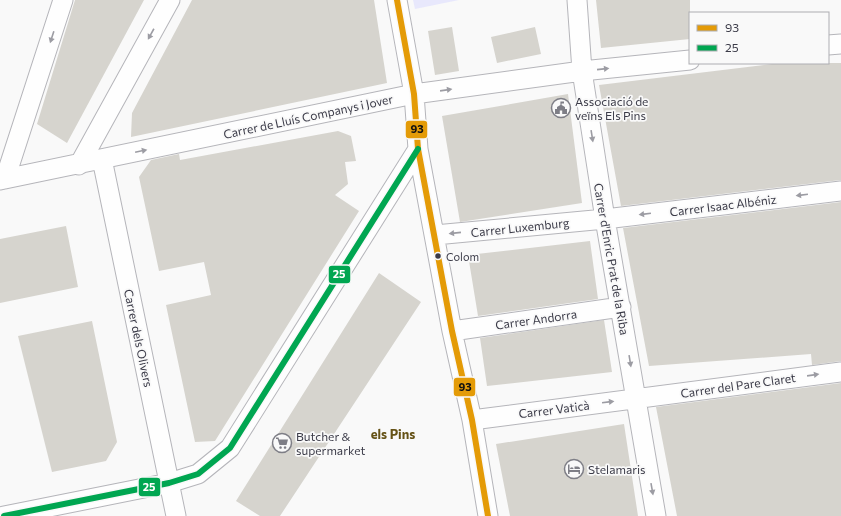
<svg xmlns="http://www.w3.org/2000/svg" width="841" height="516" font-family="Commissioner,sans-serif">
<style>
.green{fill:#e8e8fc}
.building{fill:#d6d4ce}
.lines{fill:none;stroke-linecap:round;stroke-linejoin:round}
.street-casing{stroke:#b5b5ba;stroke-width:21}
.street{stroke:#fefefe;stroke-width:19}
.bus-1-casing{stroke:#f9f9f9;stroke-width:9}
.bus-2-casing{stroke:#f9f9f9;stroke-width:9}
.bus-1{stroke:#e49b07;stroke-width:6}
.bus-2{stroke:#00a651;stroke-width:6}
.oneway{fill:#9c9ca3}
.bus-dot{fill:#3b3b48;stroke:#f9f9f9;stroke-width:1.5}
.labels{text-anchor:middle;dominant-baseline:central;stroke-width:3.5;stroke-linejoin:round;paint-order:stroke}
.bus-label{font-size:11px;fill:#3b3b48;stroke:#f9f9f9;text-anchor:start}
.poi-label{font-size:12px;fill:#3b3b48;stroke:#f9f9f9;text-anchor:start}
.street-label{font-size:12px;fill:#3b3b48;stroke:#f9f9f9}
.neighbourhood-label{font-size:13px;font-weight:bold;fill:#655216;stroke:#f9f9f9}
.line-badge{stroke:#f9f9f9;stroke-width:1.5}
.badge-label{font-size:11px;text-anchor:middle;font-weight:bold;fill:#fff}
.pale-badge-label{font-size:11px;text-anchor:middle;font-weight:bold;fill:#111}
</style>
<rect width="100%" height="100%" fill="#f9f9f9"/>
<path class="green" d="M413,0H459L415,9Z"/>
<path class="building" d="M75,0H144L67,143L37,124Z
M192,0H374L387,83L131,137L132,113Z
M596,0H690V39L601,48Z
M452,27L459,71L435,75L428,31Z
M535,27L541,54L497,63L491,37Z
M780,63H841V180L621,206L599,85Z
M568,94L582,203L460,222L442,116Z
M338,131L351,136L356,161L345,162L348,184L335,195L359,211L215,441L195,442L166,305L211,295L204,262L159,271L139,177L151,160L179,154L180,160Z
M841,202V361L812,365L811,354L649,366L623,228Z
M66,226L78,287L0,303V239Z
M590,241L598,299L478,316L468,255Z
M379,273L421,302L280,516H260L236,501Z
M604,320L612,372L487,386L480,338Z
M92,321L117,442L106,461L52,472L18,336Z
M841,383V516H677L656,407Z
M624,424L638,516H510L496,444Z"/>
<g class="lines">
<defs>
<path id="street" d="M397,0L414,94L418,149L452,331L472,420L488,516
M577,0L582,71L605,219L656,516
M828,45L841,44
M102,159L176,516
M79,165L170,0
M5,179L63,0
M0,180L414,94L582,71L690,60
M435,235L605,219L841,191
M452,331L621,307
M472,420L841,372
M4,516L169,483L198,474L230,448L418,149"/>
</defs>
<use href="#street" class="street-casing"/>
<use href="#street" class="street"/>
<defs>
<path id="bus-1" d="M397,0L414,94L418,149L452,331L472,420L488,516"/>
<path id="bus-2" d="M4,516L169,483L198,474L230,448L418,149"/>
</defs>
<use href="#bus-1" class="bus-1-casing"/>
<use href="#bus-2" class="bus-2-casing"/>
<use href="#bus-1" class="bus-1"/>
<use href="#bus-2" class="bus-2"/>
</g>
<defs><path id="oneway-solid" d="M-6-.8H1V-3.2L6.5 0L1 3.2V.8H-6Z"/></defs>
<g class="oneway">
<use href="#oneway-solid" transform="translate(151 34) rotate(119)"/>
<use href="#oneway-solid" transform="translate(52 37) rotate(108)"/>
<use href="#oneway-solid" transform="translate(603 69) rotate(-6)"/>
<use href="#oneway-solid" transform="translate(446 90) rotate(-8)"/>
<use href="#oneway-solid" transform="translate(592 136) rotate(81)"/>
<use href="#oneway-solid" transform="translate(141 151) rotate(-12)"/>
<use href="#oneway-solid" transform="translate(802 195) rotate(173)"/>
<use href="#oneway-solid" transform="translate(645 214) rotate(173)"/>
<use href="#oneway-solid" transform="translate(455 233) rotate(174)"/>
<use href="#oneway-solid" transform="translate(630 361) rotate(81)"/>
<use href="#oneway-solid" transform="translate(813 375) rotate(-8)"/>
<use href="#oneway-solid" transform="translate(608 402) rotate(-7)"/>
<use href="#oneway-solid" transform="translate(652 489) rotate(80)"/>
</g>
<defs>
<symbol id="civic-ring" viewBox="-11 -11 22 22"><circle r="9.5" fill="#f9f9f9" stroke="#7e7e86" stroke-width="1.5"/><path d="M-.6-6.5H3V-4.5H.6V-3L4-1V1h2V6H-6V1h2V-1L-.6-3ZM-1.2 2.5V6h2.4V2.5Z" fill="#7e7e86"/></symbol>
<symbol id="supermarket-ring" viewBox="-11 -11 22 22"><circle r="9.5" fill="#f9f9f9" stroke="#7e7e86" stroke-width="1.5"/><path d="M-6-5.5h2.5l.6 2H6L4.5 2H-2.5L-4.4-4H-6ZM-1.5 3.2a1.3 1.3 0 1 0 .1 0ZM3 3.2a1.3 1.3 0 1 0 .1 0Z" fill="#7e7e86"/></symbol>
<symbol id="hotel-ring" viewBox="-11 -11 22 22"><circle r="9.5" fill="#f9f9f9" stroke="#7e7e86" stroke-width="1.5"/><path d="M-6-4.5h1.5V1H6V5H4.5V3h-9V5H-6ZM-4 0a1.8 1.8 0 1 1 3.6 0ZM.5 0V-2.5h3Q6-2.5 6 0Z" fill="#7e7e86"/></symbol>
</defs>
<g fill-rule="evenodd">
<use href="#civic-ring" x="550" y="97" width="22" height="22"/>
<use href="#supermarket-ring" x="271" y="432" width="22" height="22"/>
<use href="#hotel-ring" x="563" y="458" width="22" height="22"/>
</g>
<circle class="bus-dot" cx="438" cy="256" r="3.5"/>
<g class="labels">
<g class="bus-label">
<text x="446" y="256">Colom</text>
</g>
<g class="poi-label">
<text x="575" y="101">Associació de<tspan x="575" dy="14">veïns Els Pins</tspan></text>
<text x="296" y="436">Butcher &amp;<tspan x="296" dy="14">supermarket</tspan></text>
<text x="588" y="469">Stelamaris</text>
</g>
<g class="street-label">
<text transform="translate(308 116) rotate(-12)">Carrer de Lluís Companys i Jover</text>
<text transform="translate(723 205) rotate(-7)">Carrer Isaac Albéniz</text>
<text transform="translate(520 227) rotate(-6)">Carrer Luxemburg</text>
<text transform="translate(612 259) rotate(80)">Carrer d'Enric Prat de la Riba</text>
<text transform="translate(536 319) rotate(-8)">Carrer Andorra</text>
<text transform="translate(139 338) rotate(78)">Carrer dels Olivers</text>
<text transform="translate(738 385) rotate(-8)">Carrer del Pare Claret</text>
<text transform="translate(554 409) rotate(-7)">Carrer Vaticà</text>
</g>
<g class="neighbourhood-label">
<text x="393" y="434">els Pins</text>
</g>
</g>
<g class="line-badge">
<rect x="405" y="120" width="23" height="19" rx="4" fill="#e49b07"/>
<rect x="328" y="265" width="23" height="19" rx="4" fill="#00a651"/>
<rect x="453" y="377" width="23" height="20" rx="4" fill="#e49b07"/>
<rect x="138" y="477" width="23" height="20" rx="4" fill="#00a651"/>
</g>
<g class="badge-label">
<text x="339" y="278">25</text>
<text x="149" y="491">25</text>
</g>
<g class="pale-badge-label">
<text x="417" y="133">93</text>
<text x="465" y="391">93</text>
</g>
<rect x="689" y="12" width="140" height="52" fill="#f9f9f9" stroke="#adadb2"/>
<rect x="697" y="25" width="20" height="6" fill="#e49b07" stroke="#adadb2"/>
<text x="725" y="32" font-size="12" fill="#3b3b48">93</text>
<rect x="697" y="45" width="20" height="6" fill="#00a651" stroke="#adadb2"/>
<text x="725" y="52" font-size="12" fill="#3b3b48">25</text>
</svg>
